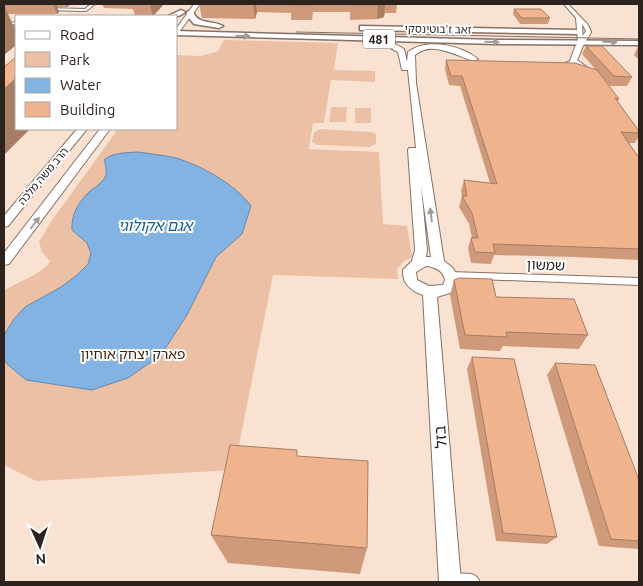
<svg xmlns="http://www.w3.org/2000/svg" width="643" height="586" font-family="Ubuntu,'Noto Sans Hebrew',sans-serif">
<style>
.green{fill:#ebc0a5}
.water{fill:#83b3e2;stroke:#6988a7}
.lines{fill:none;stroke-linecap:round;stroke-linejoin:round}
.street-casing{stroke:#867164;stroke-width:2}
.secondary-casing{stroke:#867164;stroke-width:2}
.primary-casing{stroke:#867164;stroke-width:3}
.street{fill:#fff;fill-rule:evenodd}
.secondary{fill:#fff;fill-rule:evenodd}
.primary{fill:#fff;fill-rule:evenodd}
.tram{stroke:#817269;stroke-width:1}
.wall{fill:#ce9a7a}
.shaded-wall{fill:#a77d63}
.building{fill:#efb38e;stroke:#a77d63}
.oneway{fill:#a09c9a}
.labels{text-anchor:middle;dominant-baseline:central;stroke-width:4;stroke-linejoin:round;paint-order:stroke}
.far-street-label{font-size:11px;fill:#2c231e;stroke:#fff}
.shield{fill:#fff;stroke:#6b6562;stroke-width:1}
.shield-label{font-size:12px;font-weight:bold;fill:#2c231e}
.street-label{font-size:14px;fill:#2c231e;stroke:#fff}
.park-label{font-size:14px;fill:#441f03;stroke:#fff}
.water-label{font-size:15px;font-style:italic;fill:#105b94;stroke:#fff}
.near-street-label{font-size:16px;fill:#2c231e;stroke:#fff}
</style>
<rect width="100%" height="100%" fill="#fae2d3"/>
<path class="green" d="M224,40L338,43L334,70L375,71V82L331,80L324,123H313L309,149L379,152L383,224L407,226L412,257L403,262L397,269L398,279L273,275L234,470L36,481L4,465V291C16,282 45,273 50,261L42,252L39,242L50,223L118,129H176V55L201,56L218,51Z
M331,107H347L346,122H329Z
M355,108H371V123H355Z
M320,129L372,132L376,134V144L369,147L318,145L312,142L314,132Z"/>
<path class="water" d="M138,152C150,154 164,155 176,158C202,166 235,184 251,206L242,234L216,257L187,315L161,355L128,378L92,390L26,380L7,364L4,358V335L14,319L25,307L61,287L77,275L88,264L91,253L87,243L72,230C71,215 78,203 89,192C93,188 100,185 104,179C108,174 106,167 104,160C113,152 126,153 138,152Z"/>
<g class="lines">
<defs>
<path id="street" d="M91,4H95L86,11L44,10L42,9L44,8L85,9Z
M564,4H568L588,25L591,32L588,34L582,24L583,43L578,42L576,18Z
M16,22V24L4,26V24Z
M573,60H577L598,75L593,76L573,62Z
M451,272L639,278V285L451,278L446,275Z
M449,573L472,574L477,577L480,582H442L444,576Z"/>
<path id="secondary" d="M194,4H200L176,36V29Z
M586,31L591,32C589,37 585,41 583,46C577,59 576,73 557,71V67L570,61L575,47Z
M384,41H390L404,49L407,62L408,52C427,38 460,45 478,59L474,61C455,56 433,40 415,55L416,83L444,261L453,268L459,280L453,292L437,297L461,582H439L423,295C412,291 402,284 403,270L412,261L415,250L408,150L409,148H416L408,70H402L398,52L384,45ZM421,185L431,257H426L427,250ZM426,266C435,267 443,270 445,280L443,285L429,286L417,280L416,272Z
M77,129H87L8,226L4,227V216Z
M100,129H110L9,264L4,265V253Z"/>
<path id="primary" d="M181,10L185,12C180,17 175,17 168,16Z
M191,10L193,11C197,25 212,20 223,26L219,28L194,24L187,16V12Z
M360,26L577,30L581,32L577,34L363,30H360Z
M4,27L16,28V32L4,31Z
M176,31L496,40L639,41V45L496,44L176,35Z"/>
</defs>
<use href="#street" class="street-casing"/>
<use href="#secondary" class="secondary-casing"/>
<use href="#primary" class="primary-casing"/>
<use href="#street" class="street"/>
<use href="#secondary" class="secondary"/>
<use href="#primary" class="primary"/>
<path class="tram" d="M4,25H16
M296,32L639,39"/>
</g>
<path class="wall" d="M4,4H71L67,7H57L59,12L57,14H8L16,32V45L4,55Z
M102,4H164L153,16H135L133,9L104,8Z
M199,4H397L396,13H385L384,17L377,19L350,20V12H313L312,20H291V13L257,12L255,19L202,18Z
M514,9L550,18L548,24H520L513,14Z
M639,44V60L634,55Z
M586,46L632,77L627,86H610L601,75L619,99L617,102L639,131V136L635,143H629L639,158V260L575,257L494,255L491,264L471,263L468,248L471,238H472L469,224L459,207L462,196L461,191L464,180L490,183L460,86L449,85L445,69L446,60L596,70L582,54Z
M454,280L496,297L588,335L579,349L503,346L500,351L460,349L450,295Z
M472,357L557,537L547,544L496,541L467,369Z
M555,363L639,480V549L599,546L547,375Z
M298,456L367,548L360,574L228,563L211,535Z"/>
<path class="shaded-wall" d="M53,4H56L59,12L57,14Z
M66,4H71L67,7Z
M150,4H164L153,16Z
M253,4H256L257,12L255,19Z
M382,4H385L384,17L377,19L378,5Z
M4,5L16,32V45L4,55Z
M16,78V129H30L4,155V89Z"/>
<path class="building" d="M290,4H312V5H290Z
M351,4H382L378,5H350Z
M514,9H541L550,18H522Z
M586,46H602L632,77L614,76Z
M16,57V78L4,89V67Z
M446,60L575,63L597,70L619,99L615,98L639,131V133L621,132L639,158V249L581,247L493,244L495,253L475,252L471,238H478L472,213L462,196H467L464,180L497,184L462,76H451Z
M459,278L492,279L496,297L574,299L588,335L506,332L507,337L465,335L454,280Z
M472,357L514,359L557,537L503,533Z
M555,363L595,365L639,480V541L611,539Z
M230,445L297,450V456L368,461L367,548L211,535Z"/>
<defs><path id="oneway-solid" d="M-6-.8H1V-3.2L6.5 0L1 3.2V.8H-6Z" transform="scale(1.25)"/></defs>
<g class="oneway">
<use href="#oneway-solid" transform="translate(243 36) rotate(2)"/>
<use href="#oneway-solid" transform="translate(492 42) rotate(1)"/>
<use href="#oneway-solid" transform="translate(610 42) rotate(1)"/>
<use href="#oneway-solid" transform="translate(431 215) rotate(-97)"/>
<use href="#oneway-solid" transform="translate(35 223) rotate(-53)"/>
</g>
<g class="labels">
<g class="far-street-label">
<text transform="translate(438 29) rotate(1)">זאב ז'בוטינסקי</text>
<text transform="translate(43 176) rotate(-50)">הרב משה מלכה</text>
</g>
<rect class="shield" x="363" y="29.5" width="32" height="19" rx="4"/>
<g class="shield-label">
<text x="379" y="39">481</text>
</g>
<g class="street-label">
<text transform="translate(546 265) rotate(2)">שמשון</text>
</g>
<g class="park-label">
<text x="133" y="354">פארק יצחק אוחיון</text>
</g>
<g class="water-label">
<text x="155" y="225">אגם אקולוגי</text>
</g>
<g class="near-street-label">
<text transform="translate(440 437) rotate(-94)">בזל</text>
</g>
</g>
<rect width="643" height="586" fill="none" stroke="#2c231e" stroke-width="10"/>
<rect x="15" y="15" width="162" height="115" fill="#ffffff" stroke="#aba7a5"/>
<rect x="25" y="31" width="25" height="8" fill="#ffffff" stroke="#aba7a5"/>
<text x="60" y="40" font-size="15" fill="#2c231e">Road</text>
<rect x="25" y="52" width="25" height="15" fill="#ebc0a5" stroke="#aba7a5"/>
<text x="60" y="65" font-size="15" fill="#2c231e">Park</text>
<rect x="25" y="78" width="25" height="15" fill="#83b3e2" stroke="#aba7a5"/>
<text x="60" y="90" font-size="15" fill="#2c231e">Water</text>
<rect x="25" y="102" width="25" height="15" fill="#efb38e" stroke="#aba7a5"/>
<text x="60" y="115" font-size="15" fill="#2c231e">Building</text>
<g transform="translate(40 546) rotate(177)" stroke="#ffffff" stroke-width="4" paint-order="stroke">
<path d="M0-4L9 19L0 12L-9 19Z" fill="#2c231e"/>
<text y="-8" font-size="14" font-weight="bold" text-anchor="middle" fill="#2c231e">N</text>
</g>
</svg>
